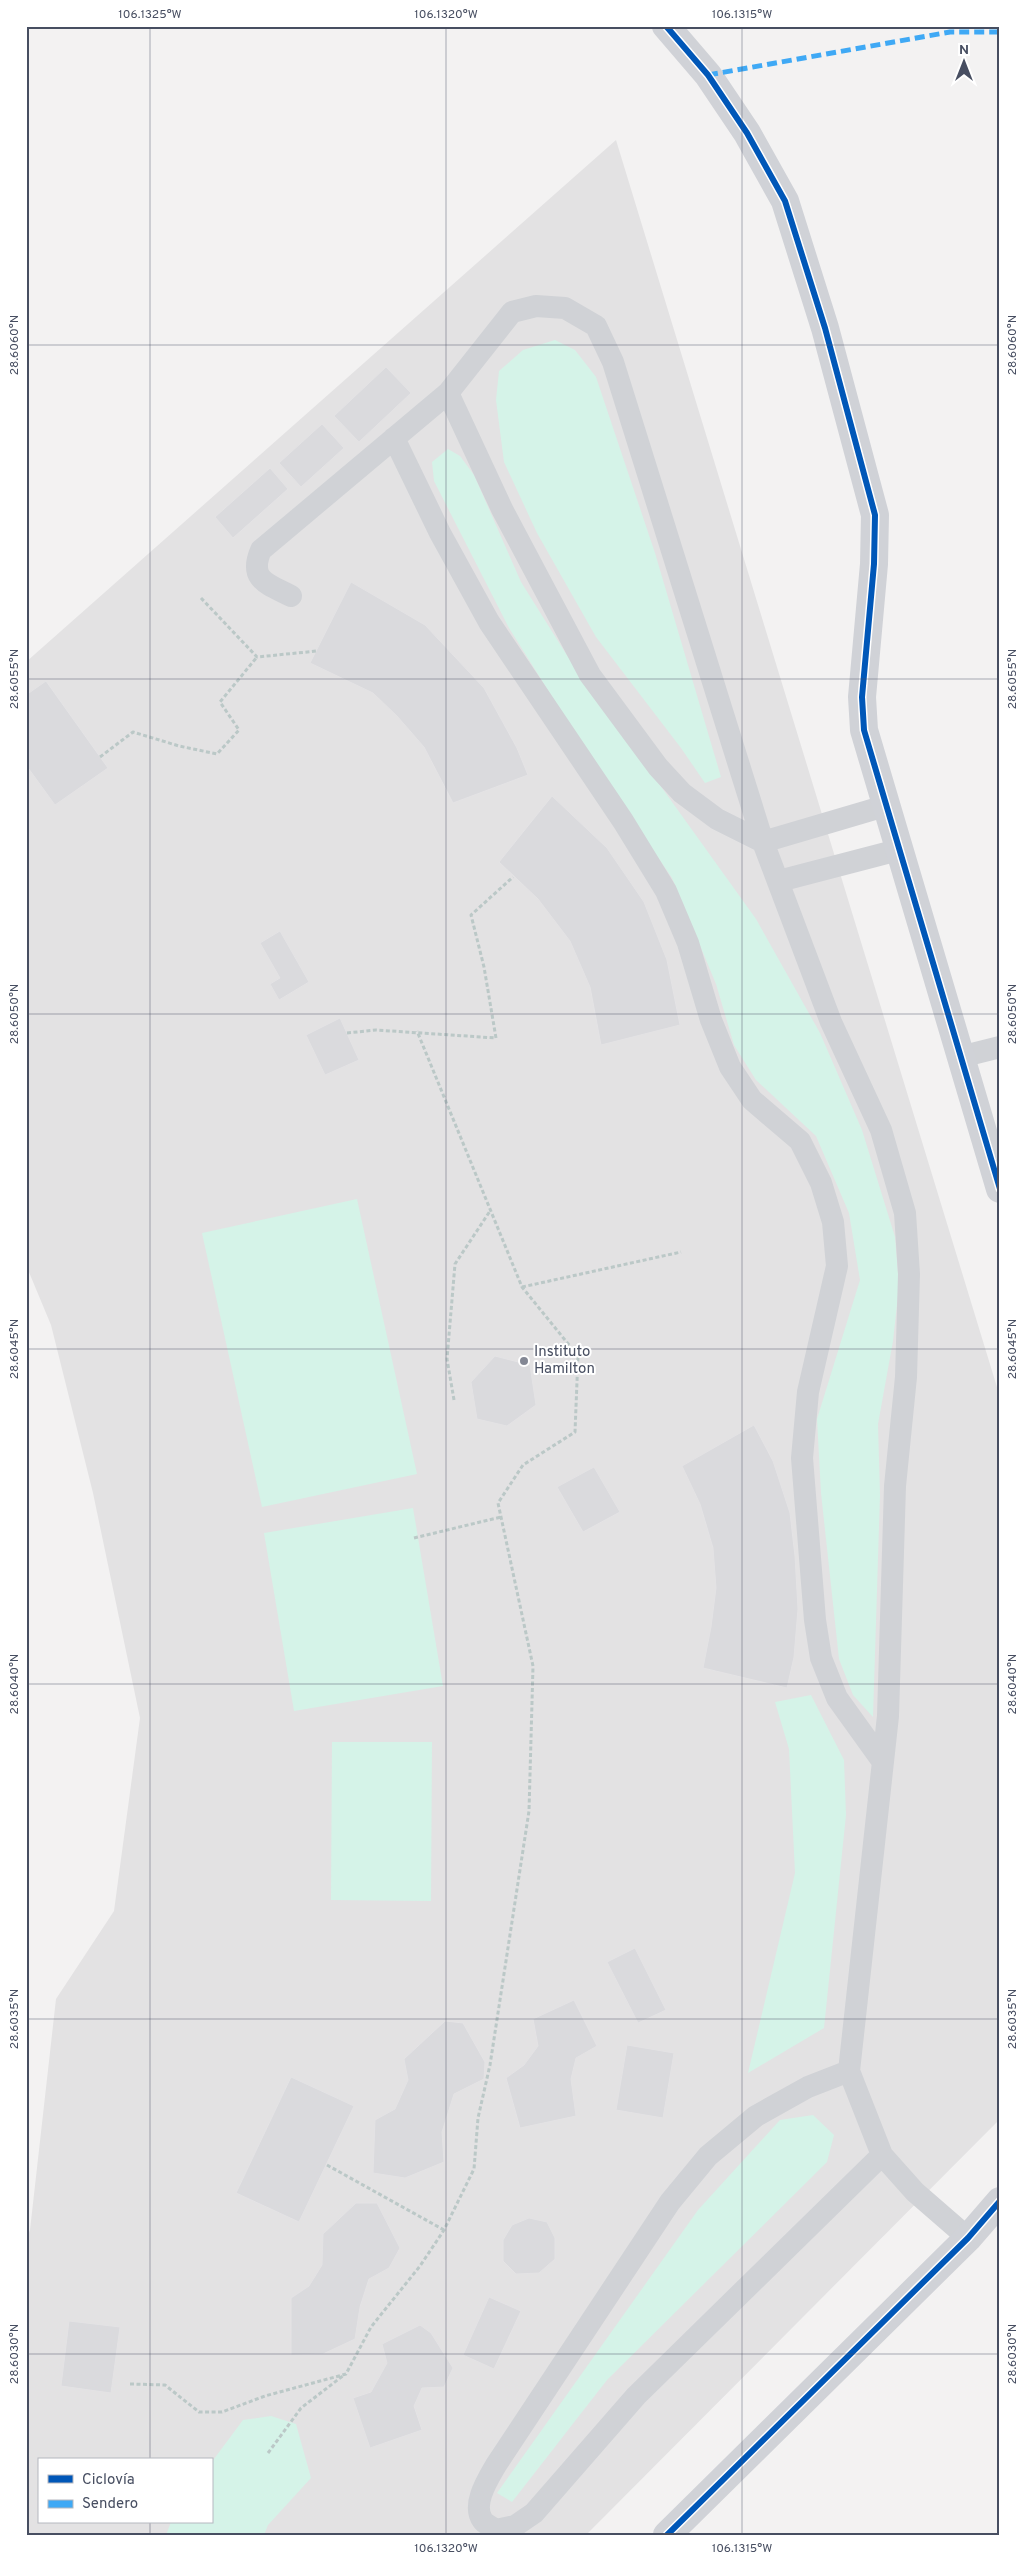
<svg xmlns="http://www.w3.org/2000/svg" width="1026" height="2561" font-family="Overpass,sans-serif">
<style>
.education{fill:#e3e2e3;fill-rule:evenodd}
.green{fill:#d5f3e8}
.building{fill:#dadadd;stroke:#e4e3e5}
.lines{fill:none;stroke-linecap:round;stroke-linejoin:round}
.path{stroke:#bbc8c7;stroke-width:3;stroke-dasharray:4 2.5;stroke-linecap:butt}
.lane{stroke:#d0d2d6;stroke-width:22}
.secondary{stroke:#d0d2d7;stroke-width:28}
.quiet{stroke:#3fa9f5;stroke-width:5;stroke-dasharray:10 5;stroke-linecap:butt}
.cycleway-casing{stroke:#fff;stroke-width:9}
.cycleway{stroke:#0057b8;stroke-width:6}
.ticks{fill:none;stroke:#474e61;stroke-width:1;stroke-opacity:0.45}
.poi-dot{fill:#838794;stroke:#fff;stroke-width:2}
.labels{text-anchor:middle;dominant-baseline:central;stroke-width:4;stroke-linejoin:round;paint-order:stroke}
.poi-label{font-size:15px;fill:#474e61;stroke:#fff;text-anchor:start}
.neatline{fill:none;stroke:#474e61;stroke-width:2}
.ticks-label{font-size:12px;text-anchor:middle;fill:#474e61}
</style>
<rect width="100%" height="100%" fill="#f3f2f2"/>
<path class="education" d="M616,140L1000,1397V2119L586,2535H26V2240L30,2230L56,1999L114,1911L140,1718L93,1493L51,1325L26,1265V662ZM39,2460H211V2522H39Z"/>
<path class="green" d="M555,340L575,350L596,377L655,553L721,777L705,783L681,748L596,637L537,533L504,462L496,400L499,371L523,350Z
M448,449L460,456L474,475L521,582L568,657L756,919L820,1033L862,1130L895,1237L899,1286L893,1341L878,1424L880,1495L873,1717L853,1695L839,1659L821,1493L817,1419L860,1280L849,1213L816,1136L756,1080L734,1045L716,984L672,878L591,759L509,628L434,481L432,462Z
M357,1199L417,1474L262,1507L202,1233Z
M413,1508L443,1686L294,1711L264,1533Z
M811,1695L844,1760L846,1815L824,2028L748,2073L795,1873L789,1749L775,1702Z
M332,1742H432L431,1901L331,1900Z
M813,2115L834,2135L827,2162L607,2380L512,2502L497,2493L698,2210L780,2120Z
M271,2416L296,2424L311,2478L268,2525L264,2535H166L171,2522H211V2463L243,2420Z"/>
<path class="building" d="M386,367L411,393L359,442L334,416Z
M322,424L344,448L301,487L279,463Z
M270,468L288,489L233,538L215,517Z
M351,582L425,625L484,688L517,748L528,775L453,803L424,747L397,716L373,693L310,663Z
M46,681L108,768L55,805L26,765V695Z
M552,796L607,848L644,902L667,960L680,1025L601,1045L590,987L570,941L538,899L499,862Z
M280,931L309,982L279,1000L270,984L280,978L260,943Z
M340,1018L359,1060L325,1075L306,1035Z
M495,1356L530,1365L536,1405L507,1426L477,1419L471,1382Z
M754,1425L773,1461L790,1513L795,1556L798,1609L794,1657L787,1688L703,1668L711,1627L716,1588L713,1548L700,1504L682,1466Z
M594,1467L620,1512L583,1532L557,1487Z
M635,1948L666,2010L638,2023L607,1962Z
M574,2000L597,2046L576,2058L571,2079L576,2116L520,2128L506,2078L524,2065L538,2046L533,2019Z
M445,2021L463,2023L485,2062L484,2079L454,2094L442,2132L444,2162L405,2178L373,2173L375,2120L395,2109L408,2080L404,2059Z
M627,2045L674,2053L663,2118L616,2110Z
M291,2077L354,2106L299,2222L236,2193Z
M356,2203H377L400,2248L389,2268L369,2279L360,2307L355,2339L323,2354L291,2355V2298L309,2286L322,2265L323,2234Z
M529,2218L547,2222L555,2238V2259L539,2273L516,2274L503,2261V2240L512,2225Z
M489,2297L521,2311L494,2369L463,2355Z
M69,2321L120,2327L111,2393L61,2386Z
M420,2325L431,2333L453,2368L444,2387L422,2388L414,2406L422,2430L370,2448L353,2398L371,2392L387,2363L382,2344Z"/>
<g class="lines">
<path class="path" d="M201,598L257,657L317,651
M100,757L133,732L179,746L217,754L239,730L220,702L257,657
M347,1033L376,1030L496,1038L484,967L471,915L513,877
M522,1287L681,1252
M454,1400L447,1359L455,1264L490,1211
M414,1538L501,1517
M327,2165L444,2230
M130,2384L165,2385L199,2412H222L265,2396L346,2374L371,2327L420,2266L444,2230L474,2169L478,2118L490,2065L529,1811L533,1666L498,1503L523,1465L575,1432L578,1356L522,1287L417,1031
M268,2453L301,2408L344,2375"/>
<path class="lane" d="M448,393L502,509L590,675L658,767L682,793L717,819L763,842L885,806
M394,438L440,533L489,622L623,821L666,891L688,943L711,1020L730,1067L752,1100L800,1141L821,1183L833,1222L837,1266L808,1392L802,1458L815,1620L821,1658L837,1698L883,1762
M291,596C268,584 248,580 261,550L448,393L512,312L536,306L565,308L596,326L613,362L763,842L831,1022L881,1130L905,1213L909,1274L906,1377L895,1486L888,1716L849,2071L808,2087L756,2116L708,2156L670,2202L496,2465C488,2479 471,2505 483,2521C485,2524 492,2527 496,2530L515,2526L534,2513L636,2396L882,2155
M779,881L898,850
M960,1057L1000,1047
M849,2071L882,2155L915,2192L968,2238"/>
<path class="secondary" d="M666,26L708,75L747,133L785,201L825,328L875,515L874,564L862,697L864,730L1000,1189
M667,2535L968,2238L1000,2201"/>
<path class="quiet" d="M708,75L950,32H1000"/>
<defs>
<path id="cycleway" d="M666,26L708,75L747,133L785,201L825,328L875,515L874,564L862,697L864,730L1000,1189
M667,2535L968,2238L1000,2201"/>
</defs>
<use href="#cycleway" class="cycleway-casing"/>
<use href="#cycleway" class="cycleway"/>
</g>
<path class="ticks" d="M150,26V2460M446,26V2535M742,26V2535M26,345H1000M26,679H1000M26,1014H1000M26,1349H1000M26,1684H1000M26,2019H1000M26,2354H1000M150,2522V2535"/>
<circle class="poi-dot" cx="524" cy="1361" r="5"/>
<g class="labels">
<g class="poi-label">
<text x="534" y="1352">Instituto<tspan x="534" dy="17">Hamilton</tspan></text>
</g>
</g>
<rect width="1026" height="2561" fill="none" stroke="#ffffff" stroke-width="55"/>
<rect x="38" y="2458" width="175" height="65" fill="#ffffff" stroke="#b5b8c0"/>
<rect x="48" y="2475" width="25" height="8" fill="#0057b8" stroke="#b5b8c0"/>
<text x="82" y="2484" font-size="15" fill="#474e61">Ciclovía</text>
<rect x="48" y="2500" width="25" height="8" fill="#3fa9f5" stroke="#b5b8c0"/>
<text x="82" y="2508" font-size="15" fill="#474e61">Sendero</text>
<g transform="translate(964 62)" stroke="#ffffff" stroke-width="4" paint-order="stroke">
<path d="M0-4L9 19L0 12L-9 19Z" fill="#474e61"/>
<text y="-8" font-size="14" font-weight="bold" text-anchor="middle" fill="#474e61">N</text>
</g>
<rect x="28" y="28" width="970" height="2506" class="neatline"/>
<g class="ticks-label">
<text x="150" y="18">106.1325°W</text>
<text x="446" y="18">106.1320°W</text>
<text x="742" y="18">106.1315°W</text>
<text transform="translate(14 345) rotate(-90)" y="4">28.6060°N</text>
<text transform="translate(1012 345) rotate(-90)" y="4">28.6060°N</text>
<text transform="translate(14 679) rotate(-90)" y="4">28.6055°N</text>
<text transform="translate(1012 679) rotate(-90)" y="4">28.6055°N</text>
<text transform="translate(14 1014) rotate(-90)" y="4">28.6050°N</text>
<text transform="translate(1012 1014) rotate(-90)" y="4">28.6050°N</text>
<text transform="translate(14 1349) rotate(-90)" y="4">28.6045°N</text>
<text transform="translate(1012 1349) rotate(-90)" y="4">28.6045°N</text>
<text transform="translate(14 1684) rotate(-90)" y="4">28.6040°N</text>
<text transform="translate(1012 1684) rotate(-90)" y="4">28.6040°N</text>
<text transform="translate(14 2019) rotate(-90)" y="4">28.6035°N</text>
<text transform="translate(1012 2019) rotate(-90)" y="4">28.6035°N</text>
<text transform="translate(14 2354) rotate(-90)" y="4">28.6030°N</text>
<text transform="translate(1012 2354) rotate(-90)" y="4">28.6030°N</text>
<text x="446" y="2552">106.1320°W</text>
<text x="742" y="2552">106.1315°W</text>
</g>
</svg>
